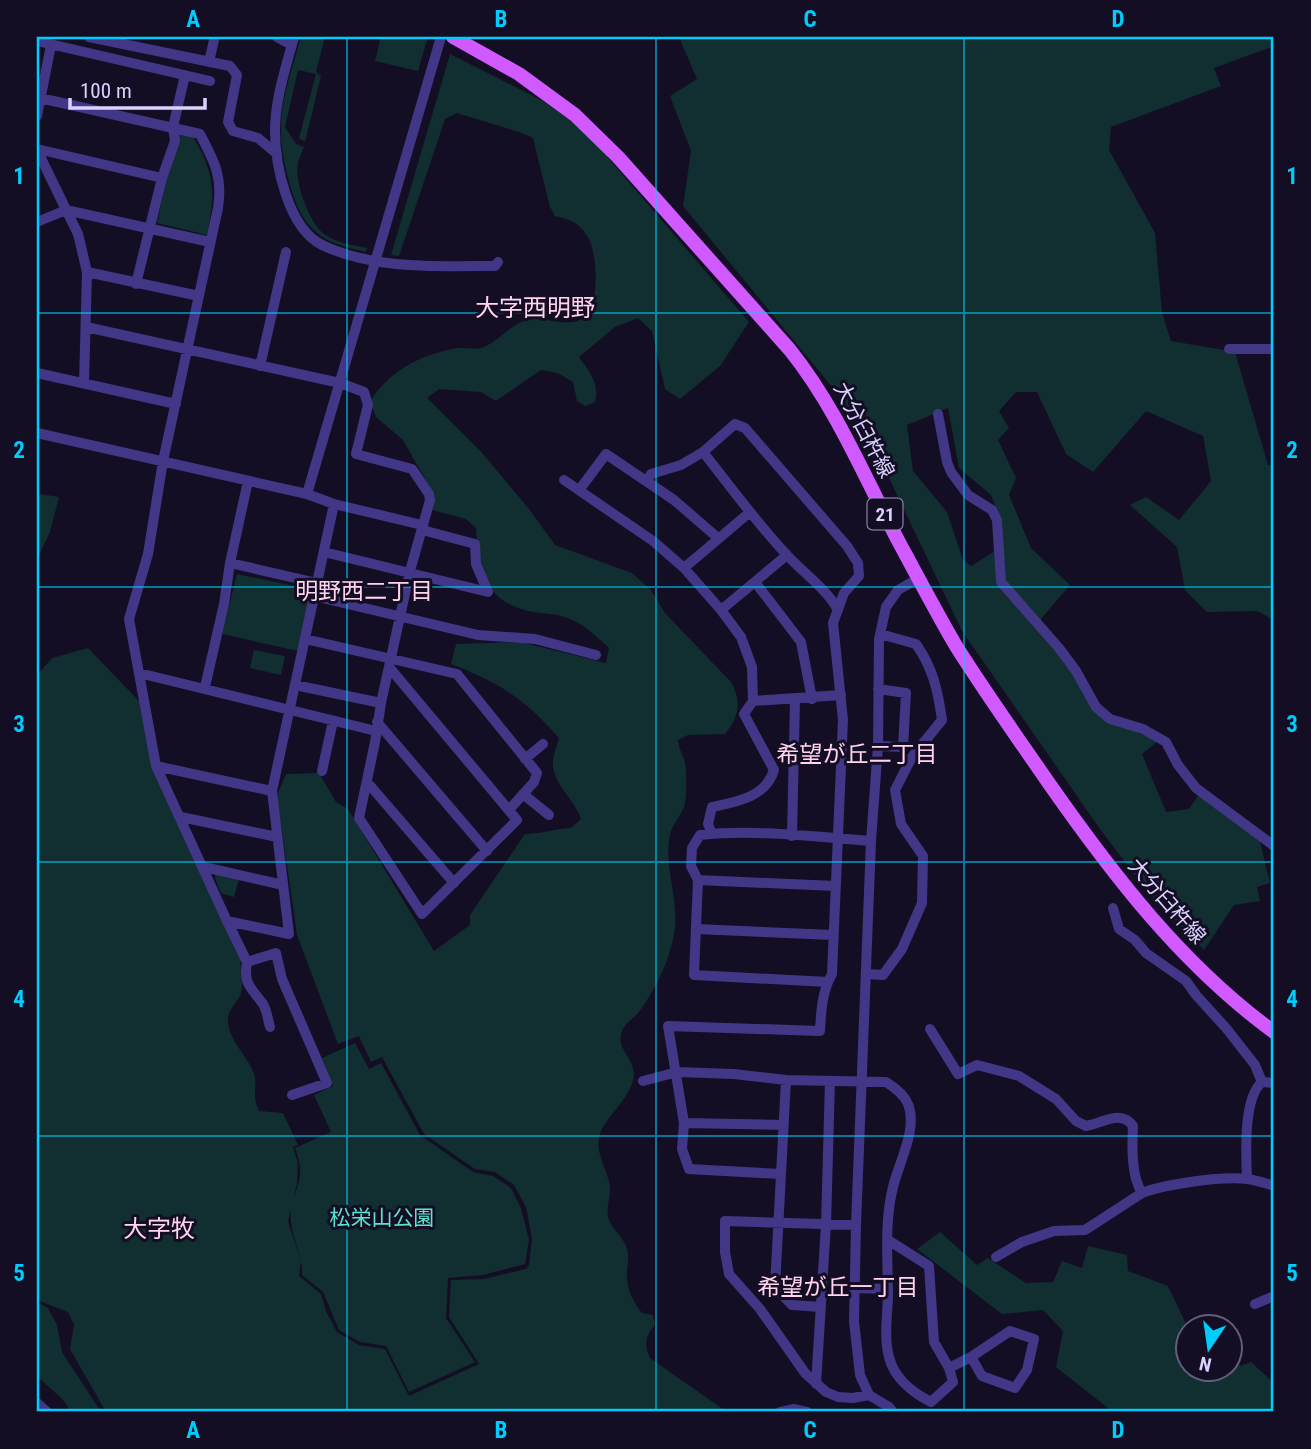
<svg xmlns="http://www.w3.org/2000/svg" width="1311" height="1449" font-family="'Roboto Condensed','Noto Sans JP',sans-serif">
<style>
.green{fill:#112e30}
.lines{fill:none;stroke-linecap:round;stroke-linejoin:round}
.minor{stroke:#413786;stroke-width:10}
.major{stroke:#d059ff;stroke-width:14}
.grid{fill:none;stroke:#00cdfd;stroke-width:2;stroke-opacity:0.55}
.labels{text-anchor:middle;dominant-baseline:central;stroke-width:6;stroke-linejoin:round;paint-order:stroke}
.shield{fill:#140e25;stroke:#9f97be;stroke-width:2}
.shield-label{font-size:19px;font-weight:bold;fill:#dbd2ff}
.street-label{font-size:21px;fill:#dbd2ff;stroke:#140e25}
.park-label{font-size:21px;fill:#5ae4ce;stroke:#140e25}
.neighbourhood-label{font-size:23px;fill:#ffd4ec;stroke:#140e25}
.quarter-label{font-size:24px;fill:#ffd4ec;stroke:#140e25}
.neatline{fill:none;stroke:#00cdfd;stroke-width:2.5}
.grid-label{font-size:23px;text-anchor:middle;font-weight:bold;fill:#00cdfd}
</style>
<rect width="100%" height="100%" fill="#140e25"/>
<path class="green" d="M301,37H325L316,72L321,76L305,142L299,138L316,74L298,70L285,127L296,144L304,147C302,152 299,158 298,163C294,181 309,223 324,234C336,243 353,245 367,248L366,252C349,248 330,244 316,232C302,221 295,202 290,185C272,123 284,96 301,37Z
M371,37H420L427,40L418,71L375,61L380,40Z
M679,37H1274V46L1214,68L1221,86L1111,127L1109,150L1155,233L1162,313L1171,341L1235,352L1268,465H1274V620L1257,611L1207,612L1185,590L1177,547L1130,505L1146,497L1179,520L1211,481L1203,436L1146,411L1093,472L1066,454L1037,392H1016L999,411L1009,428L998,440L1016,478L1009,495L1031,548L1070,585L1040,620L1004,579L1000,518L991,495L959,468L948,408L907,425L913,471L947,512L963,560L971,566L995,551L1000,585L1057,649L1110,721L1158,741L1142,754L1166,812L1189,809L1200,793L1259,838L1270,883L1257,887L1260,901L1234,905L1204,950L1150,895L1100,829L962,631L879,457L842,399L683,206L691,151L670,96L697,79Z
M450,54L543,101L586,132L749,322L720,366L680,399L665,389L652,331L638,318L615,327L579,357C589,371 600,384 595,402L585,406L577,401L573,382L558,373L541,370L496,401L481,392L439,389L427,398L483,454L529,509L555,545L632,573L651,590L665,613L731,682C742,701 739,717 725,734L688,735L678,740C679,749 681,751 684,759C687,766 687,799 684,807C680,818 670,826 669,840C665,872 680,903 674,935C669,962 655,990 639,1012C635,1017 628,1021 624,1027C612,1047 634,1056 634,1075C632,1098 607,1114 600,1134C594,1152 607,1169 610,1186C611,1198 604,1211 610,1222C615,1232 624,1238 627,1249C629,1255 628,1263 627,1270C626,1287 631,1299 642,1313L653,1315L655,1325C645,1336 644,1345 650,1358L727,1412H106L70,1349L74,1325L68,1312L37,1300V675L52,658L88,648L139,701L152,768L241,958C239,971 245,985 240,996C236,1004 228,1009 228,1020C228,1040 248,1056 254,1074C258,1086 251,1094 259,1111L283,1113L298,1145L293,1147L298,1163L297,1184L288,1221L301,1261L299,1276L321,1294L326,1311L337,1332L359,1345L385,1349L409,1396L479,1364L449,1317L451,1280L484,1279L526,1269L529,1265L532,1238L526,1207L514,1185L495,1172L475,1169L424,1134L382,1057L371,1062L359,1036L338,1044L297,935L277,795L286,774L319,773L336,802L348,809L434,951L470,925V915L525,834C541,834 553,829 571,828L581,819C575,800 554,785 553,765C552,757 557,746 559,738C524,698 500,683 451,664L456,644L520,642L606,663L609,648C597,637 585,625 570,619C557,613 542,614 528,611C482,599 479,569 476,528L466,519L432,510V491L408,449L403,440L376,417L370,402C388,372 418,356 452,349C463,346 474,351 484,347C499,341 509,326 524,321C543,314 564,329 582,319C601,308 598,249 586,234C578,222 568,219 555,216L550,207L533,138L522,133L457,113L445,119L399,256L391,255Z
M179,133L192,135C215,173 216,192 207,235L157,223L176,137Z
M40,494L59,497L50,532L37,559V499Z
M237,574L309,589L312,592L298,651L222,634Z
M254,650L285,656L281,675L250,668Z
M216,873L239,879L234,897L221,893L215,878Z
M355,1043L369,1069L381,1063L420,1135L473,1172L493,1176L511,1188L521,1208L529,1240L525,1264L483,1275L448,1278L446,1318L475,1362L409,1392L386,1346L360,1342L339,1330L323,1292L302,1275C303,1256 293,1241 291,1222C287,1194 310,1185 295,1148L331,1132L314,1095L333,1086L322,1058Z
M940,1232L977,1265L988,1258L1026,1283L1053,1282L1062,1261L1082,1268L1088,1246L1127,1255L1128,1271L1168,1286L1188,1328V1368H1230L1231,1356L1241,1366L1251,1362L1274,1383V1412H1113L1056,1367L1063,1331L1043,1310L1002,1314L917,1249Z
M37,1302L48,1308L57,1325L62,1352L101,1412H72L62,1399L37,1376Z"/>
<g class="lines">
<path class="minor" d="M89,37L230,66L237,75L228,122L233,131L258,138L277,154
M277,37L292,45
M294,37C286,67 275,99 275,131C275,165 288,228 322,245C374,270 439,266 495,266L498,262
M37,41L210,81
M209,62L214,40
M40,98L200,134C214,161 223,176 218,208L163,461L148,554L129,619L156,766L227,921L289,934L272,791L334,504
M37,116L51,45
M37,149L162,178
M37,150L78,234L87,272L84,383
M37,222L66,210L210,242
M87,272L199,296
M136,284L162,178L175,141L173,127L185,75
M86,327L340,383L364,392L368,405L356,454L412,469L429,494L430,500L410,571L381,703L375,742L359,818L422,914L517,820L389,667
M1229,349H1274
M260,366L286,252
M37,373L176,404
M938,414L947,462L951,472L968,495L992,510L997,520L1001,582L1059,648L1076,671L1096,707L1110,719L1143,729L1166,742L1178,765L1196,788L1274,846
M37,433L307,494L334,504L422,525L426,531L475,544L476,564L488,592L324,552
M703,452C730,486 756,522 786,554C803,573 826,588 838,610
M564,480L653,541L684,568L721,610L741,637L752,667L753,701
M647,481L651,474L681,465L703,452L735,424L745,428L847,546L858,563L859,576L844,593L833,623L843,720L832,974C822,991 821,1012 820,1031L668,1026L684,1123L682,1149L689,1169L780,1174
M580,489L606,454L674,500L718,538
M307,494L441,37
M230,563L317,583
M684,568L750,512
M755,582L801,642L812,699
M314,596L478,635L535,639L596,655
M721,610L787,555
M305,639L457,674L537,773L534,782L509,810
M139,673L376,731
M295,685L381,703
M205,687L224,604L230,563L248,481
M377,722L487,851
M878,746L903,747L906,693L878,689
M525,759L543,744
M156,766L272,791
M322,771L333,721
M367,782L454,883
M523,794L549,815
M181,817L277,837
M712,834L708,824L712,807C737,802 766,797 774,770L744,714L753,701L841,695
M792,836L795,700
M204,867L283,885
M698,880L835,886
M1113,908L1119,929L1135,940L1146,953L1186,981L1196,995L1226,1028L1255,1065L1262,1082L1274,1083
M227,921L247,962L276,953L282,979L327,1083L292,1095
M696,929L833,935
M247,962C243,985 251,987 263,1004C267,1011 268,1020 270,1027
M867,974L883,975L902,949L922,903L923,856L901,824L895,790L912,757L942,720C938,691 933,668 916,644L880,634
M828,982L694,975L698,880L691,866L692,848L700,835C756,829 815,837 871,841
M930,1029L958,1074L977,1065L1019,1076L1056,1099L1076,1121L1086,1126C1103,1123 1121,1109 1133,1126C1132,1146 1131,1176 1142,1193C1166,1184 1221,1176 1247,1179C1256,1180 1265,1183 1274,1186
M786,1080L775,1287L792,1305L821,1307
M643,1081L677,1072L734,1074L786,1080L886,1082C894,1087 904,1094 908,1104C918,1129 899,1162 893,1187C884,1222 888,1262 888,1298C887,1317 884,1339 889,1357C894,1378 913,1393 931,1402L953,1382L949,1368L934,1342L929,1266L888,1240
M684,1123L783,1125
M1247,1179C1246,1154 1243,1098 1262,1082
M856,1225L725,1221V1252L729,1274L760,1309L805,1373L826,1392L838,1397L853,1398L869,1395
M996,1257L1022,1242L1054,1231L1085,1230L1142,1193
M854,1288L888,1289
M1255,1304L1274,1296
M949,1368L971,1357L1010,1331L1034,1339L1027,1370L1015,1388L982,1376L971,1357
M816,1384L826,1224L830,1081
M37,1403L47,1412
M780,1412L793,1409L807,1412
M893,1412L889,1407L869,1395L860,1375L854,1321L856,1225L871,841L878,746L879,639L886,607L898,590L919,578"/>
<path class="major" d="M453,37L519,74L575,115L618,157L790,350C841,414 868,487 907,557C923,587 939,617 956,646C985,692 1017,737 1048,782C1113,875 1182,965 1274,1032"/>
</g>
<path class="grid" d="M347,37V1412M656,37V1412M964,37V1412M37,313H1274M37,587H1274M37,862H1274M37,1136H1274"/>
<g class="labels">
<rect class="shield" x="867.5" y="498.5" width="35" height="31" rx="5"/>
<g class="shield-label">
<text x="885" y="514">21</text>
</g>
<g class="street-label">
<text transform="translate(864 430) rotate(62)">大分臼杵線</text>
<text transform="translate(1167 901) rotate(49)">大分臼杵線</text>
</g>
<g class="park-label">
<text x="382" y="1218">松栄山公園</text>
</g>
<g class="neighbourhood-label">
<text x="364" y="591">明野西二丁目</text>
<text x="857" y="754">希望が丘二丁目</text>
<text x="838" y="1287">希望が丘一丁目</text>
</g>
<g class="quarter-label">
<text x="535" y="308">大字西明野</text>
<text x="159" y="1229">大字牧</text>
</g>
</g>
<rect width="1311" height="1449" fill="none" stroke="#140e25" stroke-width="77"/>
<g transform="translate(1209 1348) rotate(193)"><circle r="33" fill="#140e25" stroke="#645c7c" stroke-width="2"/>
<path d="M0-5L12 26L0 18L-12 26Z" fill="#00cdfd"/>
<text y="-10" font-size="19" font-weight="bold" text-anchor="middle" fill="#dbd2ff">N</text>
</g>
<path d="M70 98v10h135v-10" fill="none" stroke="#dbd2ff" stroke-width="3.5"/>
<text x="80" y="98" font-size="21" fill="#dbd2ff" stroke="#140e25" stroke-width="5" paint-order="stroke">100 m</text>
<rect x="38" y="38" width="1234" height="1372" class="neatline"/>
<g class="grid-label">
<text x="193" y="27">A</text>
<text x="501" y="27">B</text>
<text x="810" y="27">C</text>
<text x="1118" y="27">D</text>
<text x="19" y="184">1</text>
<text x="1292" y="184">1</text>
<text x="19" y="458">2</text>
<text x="1292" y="458">2</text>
<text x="19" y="732">3</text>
<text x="1292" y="732">3</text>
<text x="19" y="1007">4</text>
<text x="1292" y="1007">4</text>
<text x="19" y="1281">5</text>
<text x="1292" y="1281">5</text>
<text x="193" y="1438">A</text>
<text x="501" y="1438">B</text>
<text x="810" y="1438">C</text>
<text x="1118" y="1438">D</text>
</g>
</svg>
